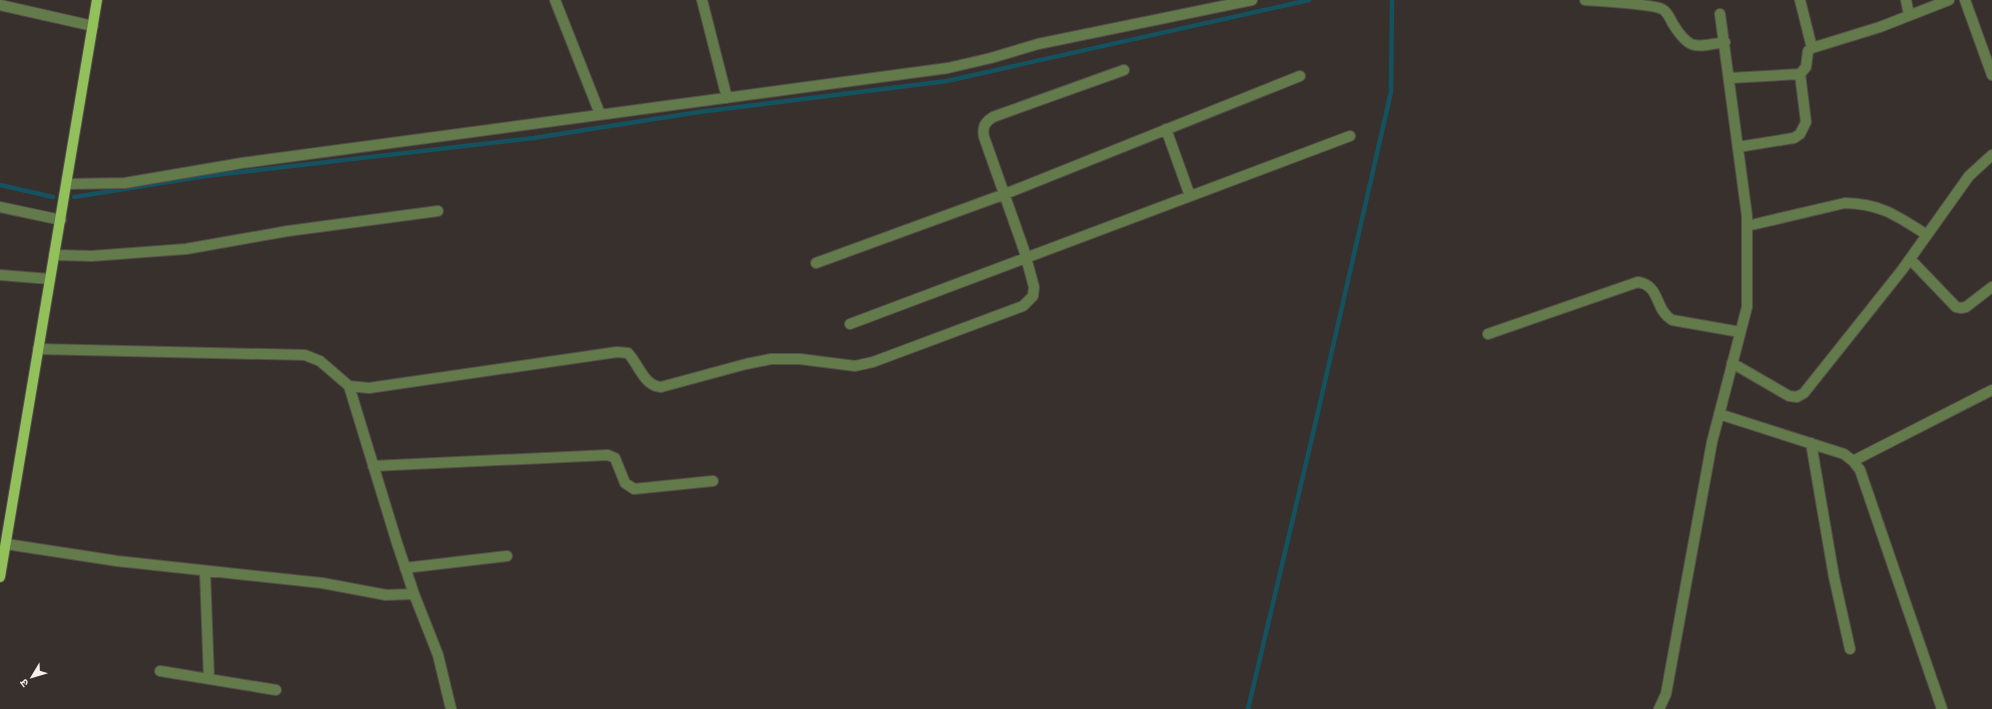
<svg xmlns="http://www.w3.org/2000/svg" width="1992" height="709" font-family="'Noto Sans','Noto Sans Devanagari',sans-serif">
<style>
.lines{fill:none;stroke-linecap:round;stroke-linejoin:round}
.stream{stroke:#13525e;stroke-width:4.5}
.minor-casing{stroke:#564f4b;stroke-width:12}
.major-casing{stroke:#564f4b;stroke-width:12}
.minor{stroke:#637a4a;stroke-width:10}
.major{stroke:#92c15b;stroke-width:10}
</style>
<rect width="100%" height="100%" fill="#38302c"/>
<g class="lines">
<path class="stream" d="M0,185L53,197
M74,197L206,176L534,138L699,112L947,81L1309,0
M1248,709L1315,425L1391,92L1392,0"/>
<defs>
<path id="minor" d="M555,0L600,114
M702,0L727,98
M1585,0C1598,1 1653,4 1662,9C1668,12 1670,19 1673,24C1690,51 1695,47 1725,42
M1800,0L1812,48
M1906,0L1909,15
M1965,0L1992,75
M0,5L93,26
M1730,78L1800,74L1806,67L1808,51L1812,48L1880,27L1949,0
M1166,129L1190,196
M1738,147L1794,138L1800,134L1806,122L1800,74
M67,184L125,183L242,163L948,68L991,58L1038,44L1252,0
M0,207L61,220
M1747,226L1845,203C1882,204 1897,216 1927,235
M54,255L92,256L186,249L288,231L438,211
M1910,259L1956,307L1961,308L1966,307L1992,287
M816,263L1005,194L1300,76
M0,275L50,279
M850,324L1350,136
M1488,334L1638,282C1661,286 1654,309 1672,320L1740,332
M38,349L305,355L320,361L349,386L369,388L617,352L628,353C639,365 644,386 661,387L746,364L771,359H800L855,366L873,362L1023,306L1033,296L1034,287L1024,250L984,137C982,127 985,122 993,117L1124,70
M1732,363L1789,396L1797,397L1804,393L1902,270L1969,176L1992,155
M349,386L397,543L414,594L438,655L451,709
M1719,414L1844,454L1853,461L1860,470L1942,709
M1811,443L1834,577L1850,649
M1853,461L1992,390
M373,466L608,455L615,458L625,483L634,489L713,481
M6,544L117,561L322,583L386,595L414,594
M405,568L507,556
M205,571L209,679
M160,671L276,690
M1659,709L1666,694L1712,442L1747,307V216L1720,14"/>
<path id="major" d="M0,577L97,0"/>
</defs>
<use href="#minor" class="minor-casing"/>
<use href="#major" class="major-casing"/>
<use href="#minor" class="minor"/>
<use href="#major" class="major"/>
</g>
<g transform="translate(32 677) rotate(232)" stroke="#38302c" stroke-width="3" paint-order="stroke">
<path d="M0-3L7 15L0 10L-7 15Z" fill="#f6f1ee"/>
<text y="-6" font-size="11" font-weight="bold" text-anchor="middle" fill="#f6f1ee">उ</text>
</g>
</svg>
